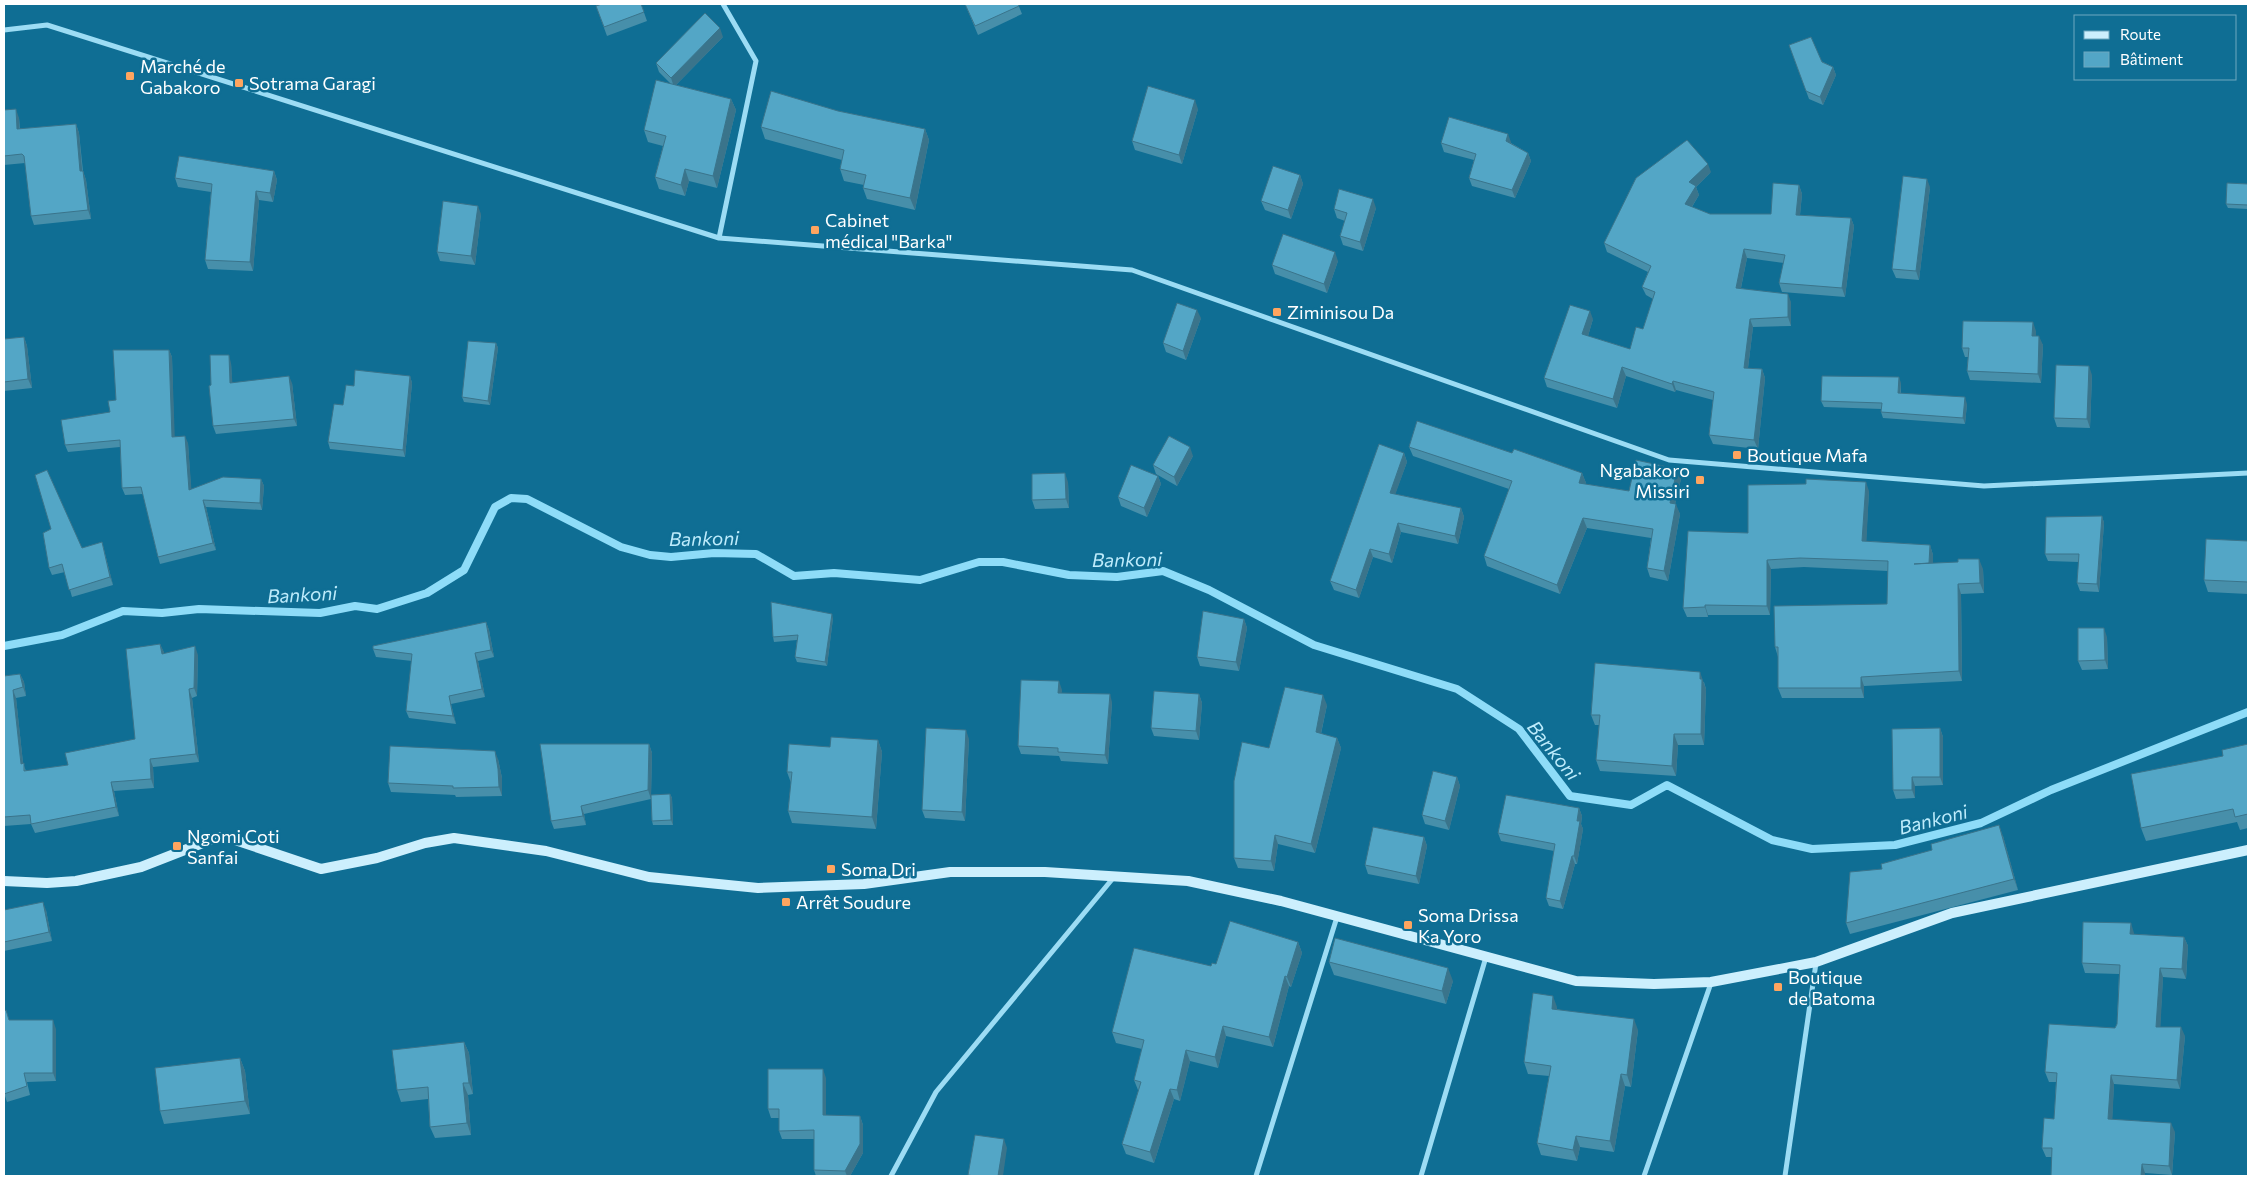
<svg xmlns="http://www.w3.org/2000/svg" width="2252" height="1180" font-family="Commissioner,sans-serif">
<style>
.lines{fill:none;stroke-linecap:round;stroke-linejoin:round}
.stream{stroke:#8edcf8;stroke-width:8}
.street{stroke:#9cdcf4;stroke-width:5}
.secondary{stroke:#cceffd;stroke-width:10}
.wall{fill:#478faa}
.shaded-wall{fill:#3a748b}
.building{fill:#53a6c6;stroke:#3a748b}
.poi-dot{fill:#ffa55f;stroke:#0f6e94;stroke-width:2}
.labels{text-anchor:middle;dominant-baseline:central;stroke-width:5;stroke-linejoin:round;paint-order:stroke}
.poi-label{font-size:18px;fill:#fff;stroke:#0f6e94;text-anchor:start}
.water-label{font-size:19px;font-style:italic;fill:#beecfc;stroke:#0f6e94}
</style>
<rect width="100%" height="100%" fill="#0f6e94"/>
<g class="lines">
<path class="stream" d="M4,646L62,635L123,611L162,613L199,609L320,613L355,606L377,609L427,593L464,570L495,507L511,498L527,499L621,547L650,555L671,557L714,553L756,554L794,576L834,573L920,580L979,562H1003L1069,575L1117,577L1163,571L1209,590L1314,645L1457,689L1519,729L1570,796L1631,805L1667,785L1772,840L1812,849L1895,845L1981,823L2051,790L2248,712"/>
<path class="street" d="M4,30L47,25L719,238L1132,270L1669,460L1984,486L2248,473
M719,238L756,61L723,4
M891,1176L936,1092L1114,877
M1256,1176L1337,917
M1421,1176L1486,957
M1644,1176L1711,983
M1785,1176L1816,963"/>
<path class="secondary" d="M4,881L47,883L76,881L141,867L218,837L235,840L321,869L377,858L425,843L454,838L546,851L649,877L758,888L864,884L950,872H1045L1188,881L1281,901L1576,981L1654,984L1711,982L1816,962L1952,913L2248,850"/>
</g>
<path class="wall" d="M641,4L647,21L607,36L596,6Z
M965,4H1018L1022,14L978,35Z
M723,37L676,85L731,99L736,110L717,188L689,181L685,196L659,189L655,177L663,146L648,142L644,130L671,84L659,72L656,63Z
M1789,45L1833,67L1836,75L1823,105L1809,99Z
M1198,109L1182,164L1135,150L1132,141Z
M4,110L19,118L20,129L76,124L79,133L83,171L86,180L91,219L34,225L31,216L25,163L4,165Z
M838,111L925,129L929,140L915,210L867,199L863,188L864,185L844,181L840,169L842,160L765,139L761,127Z
M1511,142V143L1528,153L1531,161L1515,198L1472,186L1469,178L1474,160L1444,152L1441,143Z
M274,171L277,180L273,202L259,200L253,271L208,269L205,260L211,192L178,187L175,178Z
M1711,172L1696,187L1699,195L1692,207L1710,214H1771L1799,185L1802,194L1800,215L1851,218L1854,226L1845,297L1782,292L1779,283L1784,263L1747,258L1741,288L1791,302V326L1753,327L1748,368L1762,369L1765,378L1758,449L1713,444L1709,435L1713,400L1676,390L1675,392L1626,376L1617,408L1547,387L1544,378L1593,319L1588,336L1630,349L1643,329L1653,299L1646,295L1642,287L1648,272L1607,252L1604,243Z
M1300,175L1303,184L1291,219L1265,210L1261,201Z
M2248,184V209L2228,208L2226,204Z
M1930,187L1919,280L1896,278L1892,269Z
M1376,208L1363,251L1343,245L1340,236L1345,221L1337,218L1334,209Z
M481,214L475,265L440,261L437,252Z
M1338,261L1327,293L1275,274L1272,265Z
M1201,318L1186,360L1166,352L1163,343Z
M2036,331V336L2043,345L2041,383L1970,380L1967,371L1968,357H1965L1962,348Z
M24,337L27,346L32,388L4,391V339Z
M496,343L498,348L490,405L464,402L462,397Z
M169,350L172,357L174,437L188,443L191,489L261,479L264,486L262,510L206,507L216,550L160,564L158,557L143,494L125,495L122,488L120,447L68,452L65,445L110,412L116,400Z
M231,363L232,383H292L297,426L216,434L213,426Z
M2092,375L2090,428L2057,427L2054,418Z
M410,376L412,383L405,457L330,449L328,442L343,405L354,386Z
M1901,383V393L1967,404L1965,424L1883,418L1881,412V409L1824,407L1821,401Z
M1409,447L1512,453L1582,473L1586,483L1585,484L1629,491L1677,469L1681,479L1675,504L1680,514L1668,581L1650,577L1647,568L1651,538L1587,528L1560,594L1487,566L1484,556L1509,489L1413,456Z
M1404,453L1407,462L1395,494L1461,508L1464,517L1458,544L1401,532L1392,563L1373,557L1359,598L1334,590L1330,581Z
M1193,456L1177,486L1156,474L1153,465Z
M1158,476L1161,484L1147,517L1121,506L1118,497Z
M1068,482L1069,508L1035,509L1032,500Z
M1869,491L1866,541L1930,545L1933,555V563L1983,569L1984,593L1961,594L1962,681L1864,686V698H1782L1778,688V657L1775,647L1887,604L1888,571L1804,567L1771,569L1770,615H1708V617H1687L1683,608Z
M2102,516L2104,523L2099,592L2080,591L2077,583L2079,562L2048,561L2045,554Z
M2248,541V594L2208,592L2204,580Z
M102,542L104,550L113,585L72,597L65,572L52,575L49,568L82,548Z
M833,618L827,666L797,662L795,657L797,640L774,642L773,637Z
M1244,619L1247,628L1239,671L1200,666L1197,657Z
M486,622L489,630L494,657L478,661L485,697L451,704L456,724L409,718L406,711L412,661L376,657L373,649Z
M2107,637L2108,669L2082,670L2078,661Z
M160,644L164,653L198,655L197,696L192,698L199,762L153,767L154,788L114,791L119,816L35,833L31,824L4,826V676L20,674L24,682L26,696L16,698L23,763L26,771L68,765L135,739Z
M1704,682L1706,689L1704,745H1678L1676,776L1600,771L1596,760L1599,725H1595L1591,715Z
M1062,690L1061,693L1112,702L1108,764L1061,761L1059,756L1021,754L1018,746Z
M1199,694L1202,703L1199,740L1154,736L1151,728Z
M1327,705L1321,734L1337,738L1341,748L1315,853L1278,844L1274,871L1238,868L1234,858L1269,748Z
M1940,728L1943,737V785L1915,786V798L1896,799L1893,790Z
M969,739L965,821L925,818L922,810Z
M878,740L882,752L876,829L792,823L788,811L791,783L787,772L830,747Z
M649,744L652,753L651,795L670,794L672,798L673,825H653L652,821L651,799L584,814L586,825L554,829L551,821Z
M2248,744V828L2240,830L2237,822L2146,841L2141,828L2223,756Z
M498,759L502,778V796L456,797L455,795L391,792L388,783Z
M1457,777L1460,786L1449,830L1425,824L1422,815Z
M1579,808L1582,816L1581,824L1583,829L1577,864H1575L1563,909L1549,906L1546,898L1554,851L1501,841L1498,833Z
M2003,836L2018,890L1850,934L1846,923L1882,869Z
M1424,837L1427,846L1419,884L1368,874L1365,865Z
M4,910H46L52,941L4,951Z
M2134,933V934L2184,937L2188,946L2186,979L2163,977L2160,1027L2185,1036L2180,1089L2114,1084L2112,1119L2175,1132L2172,1175L2145,1173L2052,1157H2046L2042,1148L2054,1119L2056,1082H2049L2045,1072L2115,1028L2117,1024L2119,974L2085,973L2082,963Z
M1298,942L1302,953L1291,987L1289,986L1273,1047L1226,1036L1218,1068L1190,1061L1180,1101L1174,1099L1154,1163L1126,1154L1122,1144L1139,1091L1138,1090L1134,1080L1142,1049L1116,1043L1112,1032L1211,966Z
M1329,962L1453,981L1446,1004L1334,975Z
M1557,1007V1009L1638,1030L1631,1087L1625,1086L1614,1152L1580,1147L1577,1161L1541,1155L1537,1143L1549,1076L1528,1074L1524,1062Z
M10,1020L56,1029V1081L27,1082L30,1095L7,1102L4,1093Z
M464,1042L469,1053L473,1094L468,1095L471,1135L435,1138L430,1127L428,1099L401,1102L397,1090Z
M240,1058L245,1071L250,1114L164,1124L160,1111Z
M826,1078V1115L860,1116L863,1125V1153L850,1176H816L814,1170V1139H782L779,1131V1118H771L768,1109Z"/>
<path class="shaded-wall" d="M720,28L723,37L674,87L671,78Z
M1833,67L1836,75L1823,105L1820,97Z
M731,99L736,110L717,188L713,176Z
M1195,100L1198,109L1182,164L1179,155Z
M16,109L19,118L20,138L17,129Z
M76,124L79,133L83,180L80,171Z
M925,129L929,140L915,210L910,198Z
M1508,134L1511,142L1509,149L1506,141Z
M1528,153L1531,161L1515,198L1512,190Z
M1708,164L1711,172L1696,187L1699,195L1688,213L1685,204L1689,182Z
M685,169L689,181L685,196L681,185Z
M83,171L86,180L91,219L88,210Z
M274,171L277,180L273,202L270,193Z
M1300,175L1303,184L1291,219L1288,210Z
M1927,179L1930,187L1919,280L1916,271Z
M1799,185L1802,194L1799,224L1796,215Z
M256,191L259,200L253,271L250,262Z
M1373,199L1376,208L1363,251L1360,242Z
M478,206L481,214L475,265L471,256Z
M1851,218L1854,226L1845,297L1842,288Z
M1744,249L1747,258L1739,297L1736,288Z
M1335,252L1338,261L1327,293L1324,284Z
M1788,294L1791,302V326L1788,317Z
M1197,310L1201,318L1186,360L1183,351Z
M1590,311L1593,319L1586,343L1582,334Z
M1750,319L1753,327L1747,376L1744,368Z
M2033,322L2036,331V345L2032,336Z
M2039,336L2043,345L2041,383L2038,374Z
M24,337L27,346L32,388L28,379Z
M496,343L498,348L490,405L488,401Z
M169,350L172,357L175,444L172,437Z
M229,355L231,363L233,391L230,383Z
M2089,366L2092,375L2090,428L2087,419Z
M1622,367L1626,376L1617,408L1613,399Z
M1762,369L1765,378L1758,449L1754,440Z
M289,376L292,383L297,426L294,419Z
M410,376L412,383L405,457L403,450Z
M1899,377L1901,383L1900,399L1898,393Z
M1673,381L1676,390L1675,392L1672,384Z
M1965,397L1967,404L1965,424L1963,418Z
M185,436L188,443L192,497L189,490Z
M1190,447L1193,456L1177,486L1174,477Z
M1404,453L1407,462L1393,501L1390,493Z
M1677,469L1681,479L1673,513L1670,503Z
M1065,473L1068,482L1069,508L1066,499Z
M1582,473L1586,483L1582,493L1579,483Z
M1158,476L1161,484L1147,517L1144,508Z
M261,479L264,486L262,510L260,503Z
M1866,482L1869,491L1866,551L1862,541Z
M203,500L206,507L216,550L213,543Z
M1676,504L1680,514L1668,581L1664,571Z
M1461,508L1464,517L1458,544L1455,536Z
M2102,516L2104,523L2099,592L2097,584Z
M1583,518L1587,528L1560,594L1557,585Z
M1398,523L1401,532L1392,563L1389,554Z
M102,542L104,550L113,585L110,577Z
M1930,545L1933,555V573L1929,563Z
M1370,549L1373,557L1359,598L1356,590Z
M1979,559L1983,569L1984,593L1980,583Z
M1767,560L1771,569L1770,615L1767,606Z
M1958,584L1961,594L1962,681L1959,671Z
M1705,605L1708,615V617L1705,607Z
M832,614L833,618L827,666L825,662Z
M1244,619L1247,628L1239,671L1236,662Z
M486,622L489,630L494,657L491,650Z
M2104,628L2107,637L2108,669L2105,660Z
M160,644L164,652L165,662L162,654Z
M195,646L198,655L197,696L194,688Z
M475,653L478,661L485,697L482,689Z
M1700,672L1706,689L1704,745L1701,734Z
M20,674L24,682L26,696L23,687Z
M1861,677L1864,686V698L1861,688Z
M1059,681L1062,690L1061,701L1058,693Z
M189,689L192,698L199,762L196,754Z
M13,690L16,698L24,772L21,764Z
M1110,694L1112,702L1108,764L1105,755Z
M1199,694L1202,703L1199,740L1196,731Z
M1323,695L1327,705L1319,742L1316,732Z
M449,696L456,724L453,716Z
M1940,728L1943,737V785L1940,777Z
M966,730L969,739L965,821L962,812Z
M1674,734L1678,745L1676,776L1672,766Z
M1337,738L1341,748L1315,853L1311,844Z
M878,740L882,752L876,829L872,817Z
M649,744L652,753L651,799L648,790Z
M495,751L498,759L502,778V796L499,787Z
M150,759L153,767L154,788L151,779Z
M1457,777L1460,786L1449,830L1445,821Z
M1912,777L1915,786V798L1912,790Z
M111,782L114,791L119,816L116,807Z
M670,794L672,798L673,825L671,820Z
M581,806L584,814L586,825L583,816Z
M1579,808L1582,816L1581,824L1583,829L1577,864L1574,856L1577,821Z
M1999,825L2003,836L2018,890L2014,879Z
M1275,835L1278,844L1274,871L1271,861Z
M1424,837L1427,846L1419,884L1416,876Z
M1572,856L1575,864L1563,909L1560,901Z
M43,902L46,910L52,941L49,932Z
M2131,923L2134,933V943L2130,934Z
M2184,937L2188,946L2186,979L2182,969Z
M1298,942L1302,953L1291,987L1287,977Z
M1448,968L1453,981L1446,1004L1442,991Z
M2160,968L2163,977L2160,1036L2156,1027Z
M1285,976L1289,986L1273,1047L1269,1037Z
M1553,996L1557,1007L1556,1020L1552,1009Z
M1634,1019L1638,1030L1631,1087L1627,1075Z
M53,1020L56,1029V1081L53,1073Z
M1223,1026L1226,1036L1218,1068L1215,1057Z
M2181,1027L2185,1036L2180,1089L2177,1080Z
M464,1042L469,1053L473,1094L469,1083Z
M1186,1050L1190,1061L1180,1101L1177,1090Z
M240,1058L245,1071L250,1114L245,1101Z
M823,1069L826,1078V1123L823,1115Z
M1621,1074L1625,1086L1614,1152L1610,1141Z
M2111,1075L2114,1084L2112,1128L2108,1119Z
M463,1083L468,1095L471,1135L467,1123Z
M1170,1089L1174,1099L1154,1163L1150,1152Z
M860,1116L863,1125V1153L850,1176H847L845,1171Z
M2171,1123L2175,1132L2172,1175L2169,1166Z
M1576,1136L1580,1147L1577,1161L1573,1150Z
M1004,1139L1007,1148L1003,1176H998Z
M2142,1164L2145,1173V1176H2141Z"/>
<path class="building" d="M602,4H641L644,12L604,27L596,6Z
M965,4H1018L1019,6L975,26Z
M705,13L720,28L671,78L656,63Z
M1811,37L1822,62L1833,67L1820,97L1806,91L1789,45Z
M656,80L731,99L713,176L685,169L681,185L655,177L666,136L644,130Z
M1148,86L1195,100L1179,155L1132,141Z
M771,91L838,111L925,129L910,198L863,188L866,175L840,169L844,150L761,127Z
M16,109L17,129L76,124L80,171H83L88,210L31,216L24,156L22,154L4,156V110Z
M1449,117L1508,134L1506,141L1528,153L1512,190L1469,178L1476,154L1441,143Z
M1687,140L1708,164L1689,182L1696,186L1685,204L1710,214H1771L1773,183L1799,185L1796,215L1851,218L1842,288L1779,283L1785,255L1744,249L1736,288L1788,294V317L1750,319L1744,368L1762,369L1754,440L1709,435L1714,392L1673,381L1672,384L1622,367L1613,399L1544,378L1570,305L1590,311L1582,334L1630,349L1636,327L1643,329L1655,292L1642,287L1651,266L1604,243L1636,178Z
M179,156L274,171L270,193L256,191L250,262L205,260L212,184L175,178Z
M1273,166L1300,175L1288,210L1261,201Z
M1903,176L1927,179L1916,271L1892,269Z
M2227,183L2248,184V205L2226,204Z
M1339,189L1373,199L1360,242L1340,236L1347,213L1334,209Z
M443,201L478,206L471,256L437,252Z
M1283,234L1335,252L1324,284L1272,265Z
M1177,303L1197,310L1183,351L1163,343Z
M1963,321L2033,322L2032,336H2039L2038,374L1967,371L1969,348H1962Z
M24,337L28,379L4,382V339Z
M468,341L496,343L488,401L462,397Z
M113,350H169L172,437L185,436L189,490L223,477L261,479L260,503L203,500L213,543L158,557L141,487L122,488L120,440L65,445L61,420L110,412L108,401L116,400Z
M210,355H229L230,383L289,376L294,419L213,426L209,386L211,385Z
M2056,365L2089,366L2087,419L2054,418Z
M355,370L410,376L403,450L328,442L334,404L343,405L346,385L354,386Z
M1822,376L1899,377L1898,393L1965,397L1963,418L1881,412L1882,403L1821,401Z
M1417,421L1512,453L1514,449L1582,473L1579,483L1629,491L1636,460L1677,469L1670,503L1676,504L1664,571L1647,568L1653,529L1583,518L1557,585L1484,556L1512,481L1409,447Z
M1169,436L1190,447L1174,477L1153,465Z
M1379,444L1404,453L1390,493L1461,508L1455,536L1398,523L1389,554L1370,549L1356,590L1330,581Z
M1131,465L1158,476L1144,508L1118,497Z
M47,470L82,548L102,542L110,577L69,590L62,564L49,568L43,533L51,529L35,475Z
M1065,473L1066,499L1032,500V474Z
M1806,479L1866,482L1862,541L1930,545L1929,563L1914,564L1958,562V559H1979L1980,583L1958,584L1959,671L1861,677V688H1778V647H1775L1774,606L1887,604L1888,561L1800,558L1767,560V606L1705,605V607L1683,608L1688,531L1748,533V485L1806,484Z
M2102,516L2097,584L2077,583L2079,554H2045L2046,517Z
M2206,539L2248,541V582L2204,580Z
M771,602L832,614L825,662L795,657L798,635L773,637Z
M1203,611L1244,619L1236,662L1197,657Z
M486,622L491,650L475,653L482,689L449,696L453,716L406,711L412,654L373,649V646Z
M2078,628H2104L2105,660L2078,661Z
M160,644L162,654L195,646L194,688L189,689L196,754L150,759L151,779L111,782L116,807L31,824L30,815L4,817V676L20,674L23,687L13,690L21,764L24,763V771L68,765L65,753L135,739L126,649Z
M1595,663L1700,672V679H1702L1701,734H1674L1672,766L1596,760L1600,715H1591Z
M1021,680L1059,681L1058,693L1110,694L1105,755L1058,752V748L1018,746Z
M1285,687L1323,695L1316,732L1337,738L1311,844L1275,835L1271,861L1234,858V781L1242,742L1269,748Z
M1154,691L1199,694L1196,731L1151,728Z
M926,728L966,730L962,812L922,810Z
M1940,728V777H1912V790H1893L1892,729Z
M831,737L878,740L872,817L788,811L792,772H787L789,744L830,747Z
M540,744H649L648,790L581,806L583,816L551,821Z
M2248,744V814L2235,817L2233,809L2141,828L2131,774L2223,756L2222,750Z
M390,746L495,751L498,769L499,787L453,788V786L388,783Z
M1433,771L1457,777L1445,821L1422,815Z
M670,794L671,820L652,821L651,795Z
M1506,795L1579,808L1577,821H1580L1574,856H1572L1560,901L1546,898L1555,844L1498,833Z
M1999,825L2014,879L1846,923L1850,872L1882,869L1881,864L1932,850L1931,844Z
M1373,827L1424,837L1416,876L1365,865Z
M43,902L49,932L4,942V910Z
M1230,921L1298,942L1287,977L1285,976L1269,1037L1223,1026L1215,1057L1186,1050L1177,1090L1170,1089L1150,1152L1122,1144L1141,1082L1134,1080L1144,1040L1112,1032L1134,948L1211,966L1212,963L1216,964Z
M2083,922L2131,923L2130,934L2184,937L2182,969L2160,968L2156,1027H2181L2177,1080L2111,1075L2108,1119L2171,1123L2169,1166L2142,1164L2141,1176H2051L2052,1148H2042L2044,1118L2054,1119L2057,1073L2045,1072L2049,1024L2115,1028L2117,1024L2120,965L2082,963Z
M1335,938L1448,968L1442,991L1329,962Z
M1533,993L1553,996L1552,1009L1634,1019L1627,1075L1621,1074L1610,1141L1576,1136L1573,1150L1537,1143L1551,1066L1524,1062Z
M6,1010L9,1020H53V1073H24L27,1086L4,1094V1011Z
M464,1042L469,1083H463L467,1123L430,1127L428,1087L397,1090L392,1050Z
M240,1058L245,1101L160,1111L155,1068Z
M768,1069H823V1115L860,1116V1144L845,1171L814,1170V1130L779,1131V1109H768Z
M975,1135L1004,1139L998,1176H974L968,1175Z"/>
<g class="poi-dot">
<rect x="125" y="71" width="10" height="10" rx="2.5"/>
<rect x="234" y="78" width="10" height="10" rx="2.5"/>
<rect x="810" y="225" width="10" height="10" rx="2.5"/>
<rect x="1272" y="307" width="10" height="10" rx="2.5"/>
<rect x="1732" y="450" width="10" height="10" rx="2.5"/>
<rect x="1695" y="475" width="10" height="10" rx="2.5"/>
<rect x="172" y="841" width="10" height="10" rx="2.5"/>
<rect x="826" y="864" width="10" height="10" rx="2.5"/>
<rect x="781" y="897" width="10" height="10" rx="2.5"/>
<rect x="1403" y="920" width="10" height="10" rx="2.5"/>
<rect x="1773" y="982" width="10" height="10" rx="2.5"/>
</g>
<g class="labels">
<g class="poi-label">
<text x="140" y="66">Marché de<tspan x="140" dy="21">Gabakoro</tspan></text>
<text x="249" y="83">Sotrama Garagi</text>
<text x="825" y="220">Cabinet<tspan x="825" dy="21">médical "Barka"</tspan></text>
<text x="1287" y="312">Ziminisou Da</text>
<text x="1747" y="455">Boutique Mafa</text>
<text x="1690" y="470" text-anchor="end">Ngabakoro<tspan x="1690" dy="21">Missiri</tspan></text>
<text x="187" y="836">Ngomi Coti<tspan x="187" dy="21">Sanfai</tspan></text>
<text x="841" y="869">Soma Dri</text>
<text x="796" y="902">Arrêt Soudure</text>
<text x="1418" y="915">Soma Drissa<tspan x="1418" dy="21">Ka Yoro</tspan></text>
<text x="1788" y="977">Boutique<tspan x="1788" dy="21">de Batoma</tspan></text>
</g>
<g class="water-label">
<text transform="translate(704 538) rotate(-1)">Bankoni</text>
<text transform="translate(1127 559) rotate(-1)">Bankoni</text>
<text transform="translate(302 594) rotate(-3)">Bankoni</text>
<text transform="translate(1554 750) rotate(51)">Bankoni</text>
<text transform="translate(1933 819) rotate(-14)">Bankoni</text>
</g>
</g>
<rect width="2252" height="1180" fill="none" stroke="#ffffff" stroke-width="10"/>
<rect x="2074" y="15" width="162" height="65" fill="#0f6e94" stroke="#6fa8bf"/>
<rect x="2084" y="31" width="25" height="8" fill="#cceffd" stroke="#6fa8bf"/>
<text x="2120" y="40" font-size="15" fill="#ffffff">Route</text>
<rect x="2084" y="52" width="25" height="15" fill="#53a6c6" stroke="#6fa8bf"/>
<text x="2120" y="65" font-size="15" fill="#ffffff">Bâtiment</text>
</svg>
